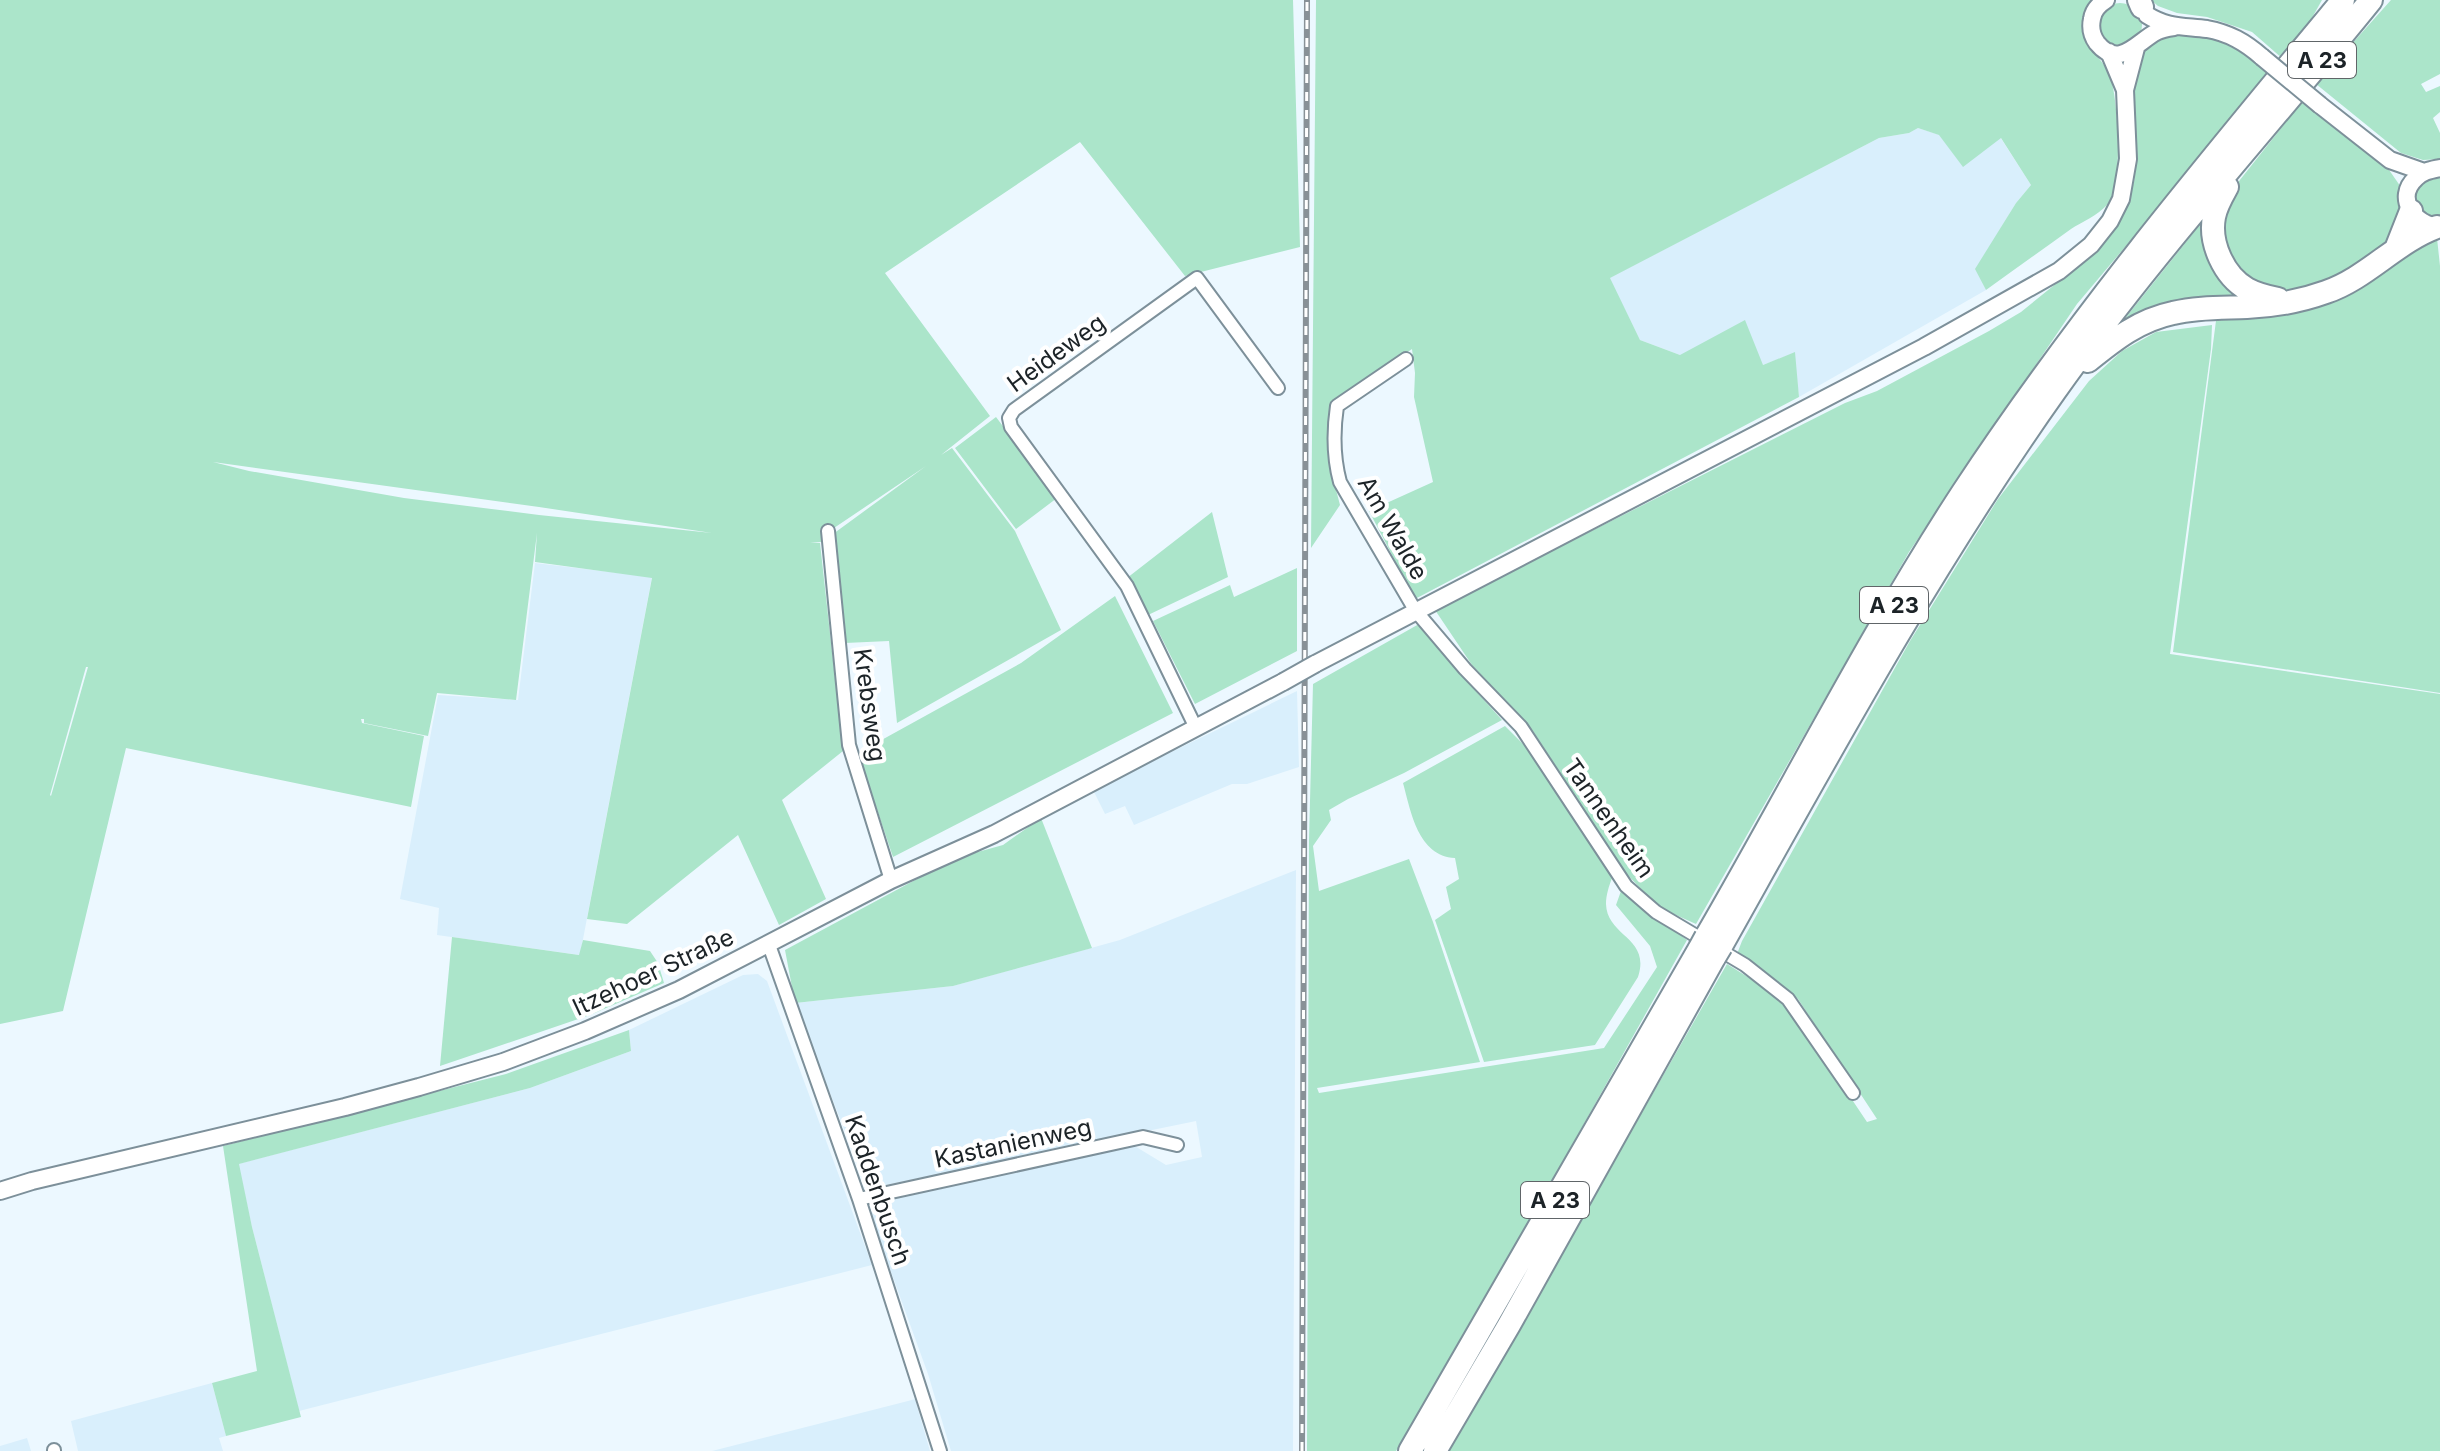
<svg xmlns="http://www.w3.org/2000/svg" width="2440" height="1451" font-family="Inter,sans-serif">
<style>
.built{fill:#d9effc}
.green{fill:#abe5ca;fill-rule:evenodd}
.lines{fill:none;stroke-linecap:round;stroke-linejoin:round}
.street-casing{stroke:#7d909a;stroke-width:16}
.secondary-casing{stroke:#7d909a;stroke-width:20}
.highway-casing{stroke:#7d909a;stroke-width:26}
.street{stroke:#fff;stroke-width:12}
.secondary{stroke:#fff;stroke-width:16}
.highway{stroke:#fff;stroke-width:22}
.rail-casing{stroke:#889197;stroke-width:6}
.rail{stroke:#fff;stroke-width:3;stroke-dasharray:9;stroke-linecap:butt}
.secondary-bridge-casing{stroke:#7d909a;stroke-width:20;stroke-linecap:butt}
.highway-bridge-casing{stroke:#7d909a;stroke-width:26;stroke-linecap:butt}
.secondary-bridge{stroke:#fff;stroke-width:16}
.highway-bridge{stroke:#fff;stroke-width:22}
.labels{text-anchor:middle;dominant-baseline:central;stroke-width:8;stroke-linejoin:round;paint-order:stroke}
.shield{fill:#fff;stroke:#606568;stroke-width:2}
.shield-label{font-size:22px;font-weight:bold;fill:#1c2327}
.street-label{font-size:24px;fill:#1c2327;stroke:#fff}
</style>
<rect width="100%" height="100%" fill="#ecf8ff"/>
<path class="built" d="M1918,128L1940,135L2000,137L2031,185L2016,203L1976,269L1986,290L1799,397L1794,353L1763,365L1680,355L1640,340L1609,278L1879,138L1909,133Z
M535,563L652,577L580,955L437,935L439,908L400,899L438,695L518,700Z
M1297,691L1299,767L1247,784H1232L1134,825L1125,806L1105,814L1093,790Z
M1296,870L1293,1451H951L928,1374L870,1214L872,1207L878,1200L1133,1145L1166,1165L1202,1157L1196,1121L871,1188L865,1183L795,1003L953,986L1120,940Z
M758,974L767,981L872,1265L299,1411L252,1227L238,1164L530,1088L631,1051L629,1030L743,975Z
M212,1383L226,1436L219,1438L223,1451H78L71,1421Z
M915,1399L930,1451H712L908,1401Z
M27,1438L31,1451H0V1446Z"/>
<path class="green" d="M0,0H1293L1300,247L1185,276L1080,142L885,273L990,416L941,455L952,448L1015,531L1061,630L897,723L889,641L845,643L833,534L926,466L834,528L821,542H810L820,543L843,751L782,800L826,899L779,925L738,835L627,924L587,919L652,578L535,562L537,533L516,700L437,693L428,736L364,723V719H361L362,723L424,736L411,807L126,748L63,1011L0,1024ZM213,462L539,507L712,533L539,515L404,498L249,471ZM86,667H88L51,796L50,795Z
M1316,0H2092C2086,5 2083,13 2082,21C2079,47 2105,57 2111,79C2118,103 2124,186 2107,205C2098,215 2082,222 2071,229C2043,249 2014,270 1986,290L1975,269L2016,203L2031,185L2001,138L1963,167L1939,135L1918,128L1909,133L1879,138L1610,278L1640,340L1680,355L1745,320L1763,365L1795,352L1799,397L1415,599L1369,511L1433,482L1414,397L1415,373L1412,349L1331,404L1329,463L1340,505L1311,548Z
M2151,0H2322L2304,32L2283,59L2252,32L2207,17L2177,13L2158,6Z
M2391,0H2440V74L2421,84L2426,92L2440,86V112L2433,118L2440,133V159L2423,160L2401,153L2316,84Z
M2098 25a22 22 0 1 1 44 0a22 22 0 1 1-44 0Z
M2174,33H2194L2242,47L2270,75L2077,304L1909,552L1696,924L1658,907L1623,870L1533,731L1472,665L1435,610L1845,403L1877,391L1989,331L2021,312L2063,278L2127,202L2134,182L2136,160L2132,91L2140,52L2150,39Z
M2305,98L2387,167L2403,190L2406,211L2392,242L2365,265L2293,295L2255,288L2224,255V200Z
M2440,178V222L2426,219C2423,215 2417,208 2415,202C2410,187 2428,178 2440,178Z
M2210,212L2208,237L2266,301L2111,336Z
M2437,238L2440,266V693L2173,652L2217,313L2270,314L2410,246Z
M2212,325L2211,349L2170,654L2440,694V1451H1448L1727,964L1778,996L1792,1010L1867,1122L1877,1119L1798,999L1737,954L1742,941L1910,641L1998,499L2089,381L2122,351L2156,332Z
M996,417L1057,498L1016,529L955,448Z
M1212,512L1228,577L1148,615L1127,578Z
M1297,568V651L1195,704L1153,621L1230,585L1234,597Z
M1115,596L1173,713L893,857L858,753L1021,663Z
M1419,624L1445,657L1502,720L1404,773L1348,799L1329,810L1331,820L1313,846L1319,891L1409,859L1433,922L1480,1062L1317,1088L1319,1093L1604,1048L1657,967L1650,946L1616,905L1621,891L1687,940L1483,1304L1396,1451H1307L1309,840L1313,684Z
M1505,726L1530,751L1612,878C1609,886 1606,895 1606,904C1607,937 1651,937 1638,977L1595,1045L1484,1062L1435,920L1451,909L1446,887L1459,879L1455,858C1418,856 1411,812 1403,783Z
M1041,818L1092,948L953,986L795,1003L785,950L956,858L1003,845Z
M452,937L579,955L583,940L650,951L658,963L664,983L590,1015L440,1066Z
M629,1030L631,1051L530,1088L239,1164L252,1227L301,1417L226,1436L212,1383L257,1371L223,1146L506,1074Z"/>
<g class="lines">
<defs>
<path id="street" d="M1406,359L1337,406C1333,433 1333,456 1340,482L1415,610L1465,669L1521,727L1626,886L1656,912L1745,965L1788,999L1853,1093
M828,531L849,745L891,880
M1195,726L1127,586L1011,427L1009,418L1014,410L1197,278L1278,388
M769,945L859,1199L940,1451
M859,1199L1143,1137L1177,1145
M54,1451V1450"/>
<path id="secondary" d="M2106,0C2098,5 2093,11 2092,19C2090,28 2092,36 2097,43C2119,70 2137,42 2156,32C2161,29 2167,28 2174,27
M2147,15C2167,28 2185,26 2207,29C2229,33 2245,42 2262,57
M2109,52L2125,90
M2320,105L2390,160L2424,172
M2440,168C2431,170 2423,171 2416,178C2394,198 2415,226 2440,227
M1315,664L1924,347L2059,271L2091,245L2110,221L2121,199L2128,159L2125,90L2136,48
M0,1191L32,1181L345,1107L419,1087L503,1062L585,1031L679,990L891,880L994,834L1283,682"/>
<path id="highway" d="M2139,0L2142,7
M2227,187C2222,196 2216,206 2214,217C2209,243 2224,276 2247,289C2256,294 2268,297 2278,299
M2396,249L2411,211
M2088,361C2114,340 2139,320 2173,313C2198,307 2222,308 2247,307C2273,306 2301,301 2326,292C2367,278 2396,242 2437,227
M1706,937C1792,789 1869,636 1963,492C2077,319 2211,159 2343,0
M1721,946C1827,757 1930,567 2055,391C2152,254 2266,130 2371,0
M1410,1451L1700,948
M1435,1451L1509,1325L1715,956"/>
</defs>
<use href="#street" class="street-casing"/>
<use href="#secondary" class="secondary-casing"/>
<use href="#highway" class="highway-casing"/>
<use href="#street" class="street"/>
<use href="#secondary" class="secondary"/>
<use href="#highway" class="highway"/>
<defs>
<path id="rail" d="M1302,1451L1307,0"/>
</defs>
<use href="#rail" class="rail-casing"/>
<use href="#rail" class="rail"/>
<defs>
<path id="secondary-bridge" d="M2262,57L2320,105
M1283,682L1315,664"/>
<path id="highway-bridge" d="M1700,948L1706,937
M1715,956L1721,946"/>
</defs>
<use href="#secondary-bridge" class="secondary-bridge-casing"/>
<use href="#highway-bridge" class="highway-bridge-casing"/>
<use href="#secondary-bridge" class="secondary-bridge"/>
<use href="#highway-bridge" class="highway-bridge"/>
</g>
<g class="labels">
<g class="shield">
<rect x="2288" y="42" width="68" height="36" rx="6"/>
<rect x="1860" y="587" width="68" height="36" rx="6"/>
<rect x="1521" y="1182" width="68" height="36" rx="6"/>
</g>
<g class="shield-label">
<text x="2322" y="60">A 23</text>
<text x="1894" y="605">A 23</text>
<text x="1555" y="1200">A 23</text>
</g>
<g class="street-label">
<text transform="translate(1056 353) rotate(-36)">Heideweg</text>
<text transform="translate(1393 528) rotate(60)">Am Walde</text>
<text transform="translate(870 705) rotate(82)">Krebsweg</text>
<text transform="translate(1609 818) rotate(55)">Tannenheim</text>
<text transform="translate(653 972) rotate(-25)">Itzehoer Straße</text>
<text transform="translate(1013 1143) rotate(-12)">Kastanienweg</text>
<text transform="translate(878 1190) rotate(71)">Kaddenbusch</text>
</g>
</g>
</svg>
